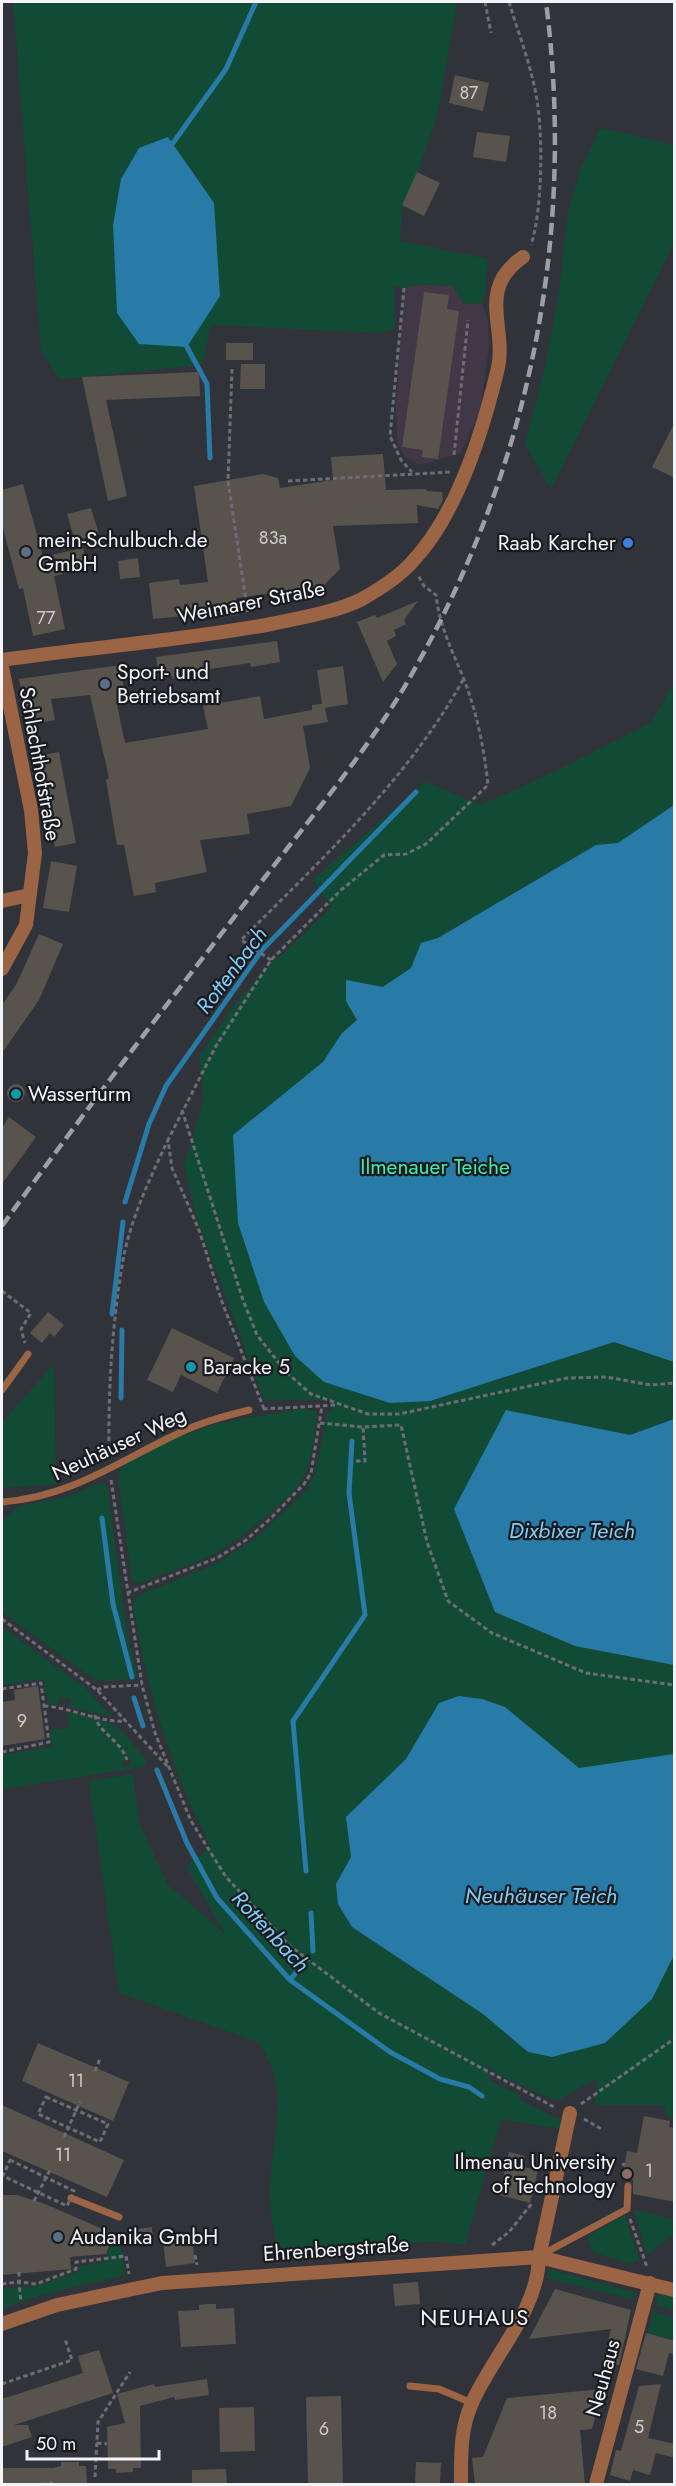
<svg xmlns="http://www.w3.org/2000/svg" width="676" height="2486" font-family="Jost,sans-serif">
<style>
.industrial{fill:#403747}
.green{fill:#114b36;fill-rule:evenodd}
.water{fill:#287ba7}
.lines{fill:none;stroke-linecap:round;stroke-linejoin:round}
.stream{stroke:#287ba7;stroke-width:5}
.building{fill:#59534e}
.path{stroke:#6c6e74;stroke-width:3;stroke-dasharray:4.5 3;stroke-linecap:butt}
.lane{stroke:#9b6444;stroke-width:7}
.street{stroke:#9b6444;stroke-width:14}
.rail{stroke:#9d9fa4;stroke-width:4.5;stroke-dasharray:12 6;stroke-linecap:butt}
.shop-dot{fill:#3f7fe0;stroke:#1a1b1e;stroke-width:2}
.service-dot{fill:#5c6f8a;stroke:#1a1b1e;stroke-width:2}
.culture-dot{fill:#0f9aa8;stroke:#1a1b1e;stroke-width:2}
.education-dot{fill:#8d6e63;stroke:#1a1b1e;stroke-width:2}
.labels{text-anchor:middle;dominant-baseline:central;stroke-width:4.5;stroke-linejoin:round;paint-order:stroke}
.number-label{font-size:18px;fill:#ccccce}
.poi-label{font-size:21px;fill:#f2f4f8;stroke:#1a1b1e;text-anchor:start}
.street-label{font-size:21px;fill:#f2f4f8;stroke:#1a1b1e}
.park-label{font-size:21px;fill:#44ebb0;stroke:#1a1b1e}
.water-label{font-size:22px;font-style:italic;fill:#83cbf7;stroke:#1a1b1e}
.neighbourhood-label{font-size:22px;letter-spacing:1.5px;fill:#f2f4f8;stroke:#1a1b1e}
</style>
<rect width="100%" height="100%" fill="#31333a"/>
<path class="industrial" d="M421,284L453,286L464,304L482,303L488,321L489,346L481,408L461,453L421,465L405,457L397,443L396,407L404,288Z"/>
<path class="green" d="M13,2H457L438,112L418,172L440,183L424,216L402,206L400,241L488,259L485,293L482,303L464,304L453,286L421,284L404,288L394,286V328L383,333L211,325L202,365L59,379L41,350ZM121,179L117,313L113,225Z
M601,128L674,145V243L551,489L525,444L545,368L559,293L568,212L581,168Z
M674,683V2124L672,2118L666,2116L664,2105H595L598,2078L556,2101L503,2077L486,2065L490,2080L521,2096L519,2100L560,2119V2129L501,2119L465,2245L434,2241L278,2252C275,2234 270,2214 270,2196C269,2140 295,2094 258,2042L119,1993L89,1781L133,1774L139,1822L168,1885L225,1934L186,1866L211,1847C171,1771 146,1687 133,1603L139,1595L216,1564L255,1539L308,1489L315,1472L328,1411H333L332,1400H264L196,1216L184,1167L204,1098L199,1057L235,1004L264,971L332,907L313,880L425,782L481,805L554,772L651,723Z
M54,1364L56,1484L2,1488V1422Z
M300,1409L317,1411C315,1428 312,1463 303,1478C290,1500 231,1547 208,1557C186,1567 161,1574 139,1583L132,1580L118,1476L122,1465L176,1438L214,1424Z
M100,1483L107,1485L127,1634L137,1674L136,1679L108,1681L94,1679L2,1612V1521L19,1506L67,1497Z
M2,1627L85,1688L114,1718L70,1707L71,1699L59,1697L58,1705L48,1703L43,1679L2,1685Z
M68,1712L93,1717C100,1735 120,1740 126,1760H123L124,1767L131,1766V1760H128C123,1739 103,1735 95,1718L117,1726L147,1760L143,1767L2,1789V1755L52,1747L50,1730L69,1728Z
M634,2210L674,2220V2234L647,2255Z
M625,2215L639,2260L630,2264L593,2252L587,2237Z
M118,2227L125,2275L30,2298L2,2309V2289L37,2286L80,2271L79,2266L104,2263Z
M548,2269L636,2293L635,2300L547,2278Z
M658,2293L674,2297V2311L656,2305Z
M653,2312L674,2318V2341L648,2333Z"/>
<path class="water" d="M168,137L214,203L220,296L187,347L139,344L117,313L113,225L121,179L139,148Z
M674,805V1362L614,1342L430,1401L390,1403L324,1382L295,1356L264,1302L238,1223L233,1135L323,1062L342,1033L357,1020L346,1001V980L383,987L411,968L421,943L438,938L596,845L618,843Z
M506,1410L630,1435L674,1419V1665L575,1646L495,1612L454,1509Z
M459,1696L482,1699L505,1707L579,1768L674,1754V1955L652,1999L605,2043L552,2057L528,2052L483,2014L352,1927L338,1904L336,1884L351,1857L346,1817L406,1759L439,1703Z"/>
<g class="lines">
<path class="stream" d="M173,143L226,69L256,2
M187,347L207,384L210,458
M125,1202L149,1124L166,1086L262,950L416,792
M112,1314L123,1222
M121,1398L122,1330
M102,1518L113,1604L132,1677
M134,1698L143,1726
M157,1770L187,1843L217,1898L290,1980L390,2052L440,2079L469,2087L482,2096
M306,1871L293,1721L365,1615L349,1493L352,1441
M311,1913L313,1951
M290,1980L298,1970"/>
</g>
<path class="building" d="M455,75L489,83L483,111L449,103Z
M477,132L510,136L506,162L473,157Z
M417,172L440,183L424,216L402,205Z
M424,292L449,295L447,309L459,311L438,459L422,457L423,450L402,447Z
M226,343H253V360H226Z
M241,364H265V389H240Z
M199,372L200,396L106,400L127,496L108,501L82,377Z
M675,422V478L652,467Z
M383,454L386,490L426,489L427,491L442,492L443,500L438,509L417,505L418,523L333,526L340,569L323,586L236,598L238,615L213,617V613L153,619L149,583L179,579L180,585L208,582L194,486L263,474L278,478L280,488L333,480L331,457Z
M23,484L43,557L83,548L88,568L54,576L65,629L33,636L23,588L19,589L2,524V490Z
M91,508L99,534L75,541L67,514Z
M138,558L140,577L120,579L118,561Z
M418,601L404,620L406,624L394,630L396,636L387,641L397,664L383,682L357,622L375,615L377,618Z
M277,641L280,662L251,667L250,663L197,671L198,676L173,679L172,676L159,678L156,657Z
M121,665L125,700H116L125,743L208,729L203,706L260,696L264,719L312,710V705L322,704L317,670L343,666L348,704L325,708L328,722L303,726L310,768L291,806L247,814L250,834L200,840L207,872L155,883L156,892L134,896L124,845H117L106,780L109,778L90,695L51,699L55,720L29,725L19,679Z
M59,752L76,843L55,847L38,756Z
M51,861L77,866L69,912L43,908Z
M39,934L63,944L39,1000L2,1053V1005L17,983Z
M7 1093a9 9 0 1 1 18 0a9 9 0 1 1-18 0Z
M9,1117L36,1137L2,1184V1128Z
M48,1312L64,1325L54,1337L50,1333L42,1343L30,1333Z
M172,1328L234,1358L217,1393L181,1375L173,1392L147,1380Z
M38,1686L45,1739L2,1746V1702L15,1700L14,1690Z
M38,2043L129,2082L113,2121L22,2081Z
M2,2105L124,2160L107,2197L2,2151Z
M644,2116L670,2121L669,2127L675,2128V2202L633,2194V2180L622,2178L627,2151L637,2153Z
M509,2152L525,2156L523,2167L538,2170L530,2203L499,2195Z
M2,2195H17L45,2204L114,2234L106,2254L70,2257L71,2269L2,2275Z
M152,2227L153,2242L139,2243L138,2229Z
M192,2237L195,2263L166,2267L163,2240Z
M418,2282L420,2304L395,2306L393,2284Z
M555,2289L631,2310L619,2365L603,2361L611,2329L529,2339Z
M207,2304H216V2309L234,2308L236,2344L181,2347L178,2311L199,2310V2305Z
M646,2333L675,2341V2355L669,2353L663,2376L636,2369Z
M99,2350L113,2393L14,2425H28L32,2437L2,2447V2399L83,2373L78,2356Z
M207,2379L209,2395L175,2400L174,2397L140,2406L141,2468H133V2472L116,2473V2469H108L107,2427L125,2423L117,2394L154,2384L155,2387Z
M661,2384L648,2438L675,2444V2458L656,2453L650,2475L633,2470L630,2481L610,2475L616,2450L621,2451L639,2386Z
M603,2389L592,2429L580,2430L585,2484H475L472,2458L483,2457L507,2398Z
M341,2396L343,2484H308L306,2397Z
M254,2407L255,2451L220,2452L219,2408Z
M61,2462H79V2466H86L87,2484H3V2468H53L61,2466Z
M416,2462L441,2463L440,2484H415Z
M226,2469L227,2484H192V2470Z"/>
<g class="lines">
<path class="path" d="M485,2L491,33
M509,2C517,29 528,57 534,85C544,124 543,208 531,245
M404,288L390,436L401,460L412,472
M232,369L228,481L248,614
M454,455L468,320
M288,481L451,472
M271,960L241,940C321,860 407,780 463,680
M182,1110L243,1300L257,1335L286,1372L311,1394L368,1414H399L567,1378L606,1377L651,1385L674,1383
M2,1291L31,1313L21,1329L25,1343
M263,1409L337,1405
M264,1409L222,1302L199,1230L172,1168L168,1140L216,1046L271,960L341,890L384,855L406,854L426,844L488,785C484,748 477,712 463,677C451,648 440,627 436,595L424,586L418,575
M320,1423L363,1427L401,1425L427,1542L448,1601L492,1633L586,1673L674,1685
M109,1456C108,1391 112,1324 123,1260C131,1218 150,1178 168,1140
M356,1461H365L363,1427
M111,1480L142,1685L155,1733L191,1821L226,1877L290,1946L379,2013L556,2108
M127,1593L217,1558L246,1540L271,1518L304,1484L311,1473L322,1406
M2,1619L97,1690L169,1768
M2,1689L41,1683L49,1742L2,1752
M97,1690L104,1687L142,1685
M44,1706C69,1707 102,1723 124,1721
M95,1715C97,1732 120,1739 127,1760
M95,2071L100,2059
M46,2097L108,2124L100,2142L38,2114Z
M581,2104L674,2039
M584,2119L603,2130
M64,2137L80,2102
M10,2160L74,2191L67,2206L3,2176Z
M622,2164L625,2165
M34,2201L51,2168
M630,2219L647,2267
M492,2245L509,2232L533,2202
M195,2255L197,2265
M19,2272V2282L36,2284L76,2269V2262L126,2256L129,2274
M2,2284L19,2282L21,2302
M2,2384L72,2360L65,2339
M97,2443L107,2444
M95,2477L98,2422L130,2372
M42,2484L53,2483"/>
<path class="lane" d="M2,1390L28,1354
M2,1502C71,1497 119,1461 179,1433C202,1422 225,1416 249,1410
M71,2198L119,2217
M541,2255L627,2209L628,2186
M410,2386L439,2389L472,2403"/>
<path class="street" d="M2,660C91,647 182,641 271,624C296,619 340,611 362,599C378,590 401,575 413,561C458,513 483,431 498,368C507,327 476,289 523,257
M2,667L31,810L35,853L26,925L2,969
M2,901L29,895
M2,2324L57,2305L162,2283L539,2257L674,2290
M461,2484C461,2456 460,2429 472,2403C493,2355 538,2311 539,2257L570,2113
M596,2484L650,2283"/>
<path class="rail" d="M2,1226C86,1109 174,995 262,881C314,813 371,747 413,672C530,466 576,236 546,2"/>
</g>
<circle class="shop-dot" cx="628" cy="543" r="6"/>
<g class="service-dot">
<circle cx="26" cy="552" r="6"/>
<circle cx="105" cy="684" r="6"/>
<circle cx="58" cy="2237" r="6"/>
</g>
<g class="culture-dot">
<circle cx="16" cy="1094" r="6"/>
<circle cx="191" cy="1367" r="6"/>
</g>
<circle class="education-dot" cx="627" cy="2174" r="6"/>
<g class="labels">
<g class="number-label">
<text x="469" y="93">87</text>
<text x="273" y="538">83a</text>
<text x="46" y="618">77</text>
<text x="22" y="1721">9</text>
<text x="76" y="2081">11</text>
<text x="63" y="2155">11</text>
<text x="649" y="2171">1</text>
<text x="548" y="2413">18</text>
<text x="639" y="2427">5</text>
<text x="324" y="2429">6</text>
</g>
<g class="poi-label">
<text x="38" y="540">mein-Schulbuch.de<tspan x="38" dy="24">GmbH</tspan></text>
<text x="616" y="543" text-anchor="end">Raab Karcher</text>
<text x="117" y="672">Sport- und<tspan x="117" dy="24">Betriebsamt</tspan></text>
<text x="28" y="1094">Wasserturm</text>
<text x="203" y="1367">Baracke 5</text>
<text x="615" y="2162" text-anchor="end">Ilmenau University<tspan x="615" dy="24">of Technology</tspan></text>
<text x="70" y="2237">Audanika GmbH</text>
</g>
<g class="street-label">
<text transform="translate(251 602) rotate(-11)">Weimarer Straße</text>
<text transform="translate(40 764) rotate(80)">Schlachthofstraße</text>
<text transform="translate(119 1444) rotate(-25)">Neuhäuser Weg</text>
<text transform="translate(336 2249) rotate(-4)">Ehrenbergstraße</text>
<text transform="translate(603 2378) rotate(-75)">Neuhaus</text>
</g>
<g class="park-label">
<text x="435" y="1167">Ilmenauer Teiche</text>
</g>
<g class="water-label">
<text transform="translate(231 970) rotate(-53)">Rottenbach</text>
<text x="572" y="1530">Dixbixer Teich</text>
<text x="541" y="1895">Neuhäuser Teich</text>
<text transform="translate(271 1931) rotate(47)">Rottenbach</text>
</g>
<g class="neighbourhood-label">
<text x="475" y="2317">NEUHAUS</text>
</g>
</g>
<rect width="676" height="2486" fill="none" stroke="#f2f4f8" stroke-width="6"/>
<path d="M27 2450v9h132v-9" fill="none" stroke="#f2f4f8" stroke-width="3"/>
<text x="36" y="2450" font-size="18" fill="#f2f4f8" stroke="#1a1b1e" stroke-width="4.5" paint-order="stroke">50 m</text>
</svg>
